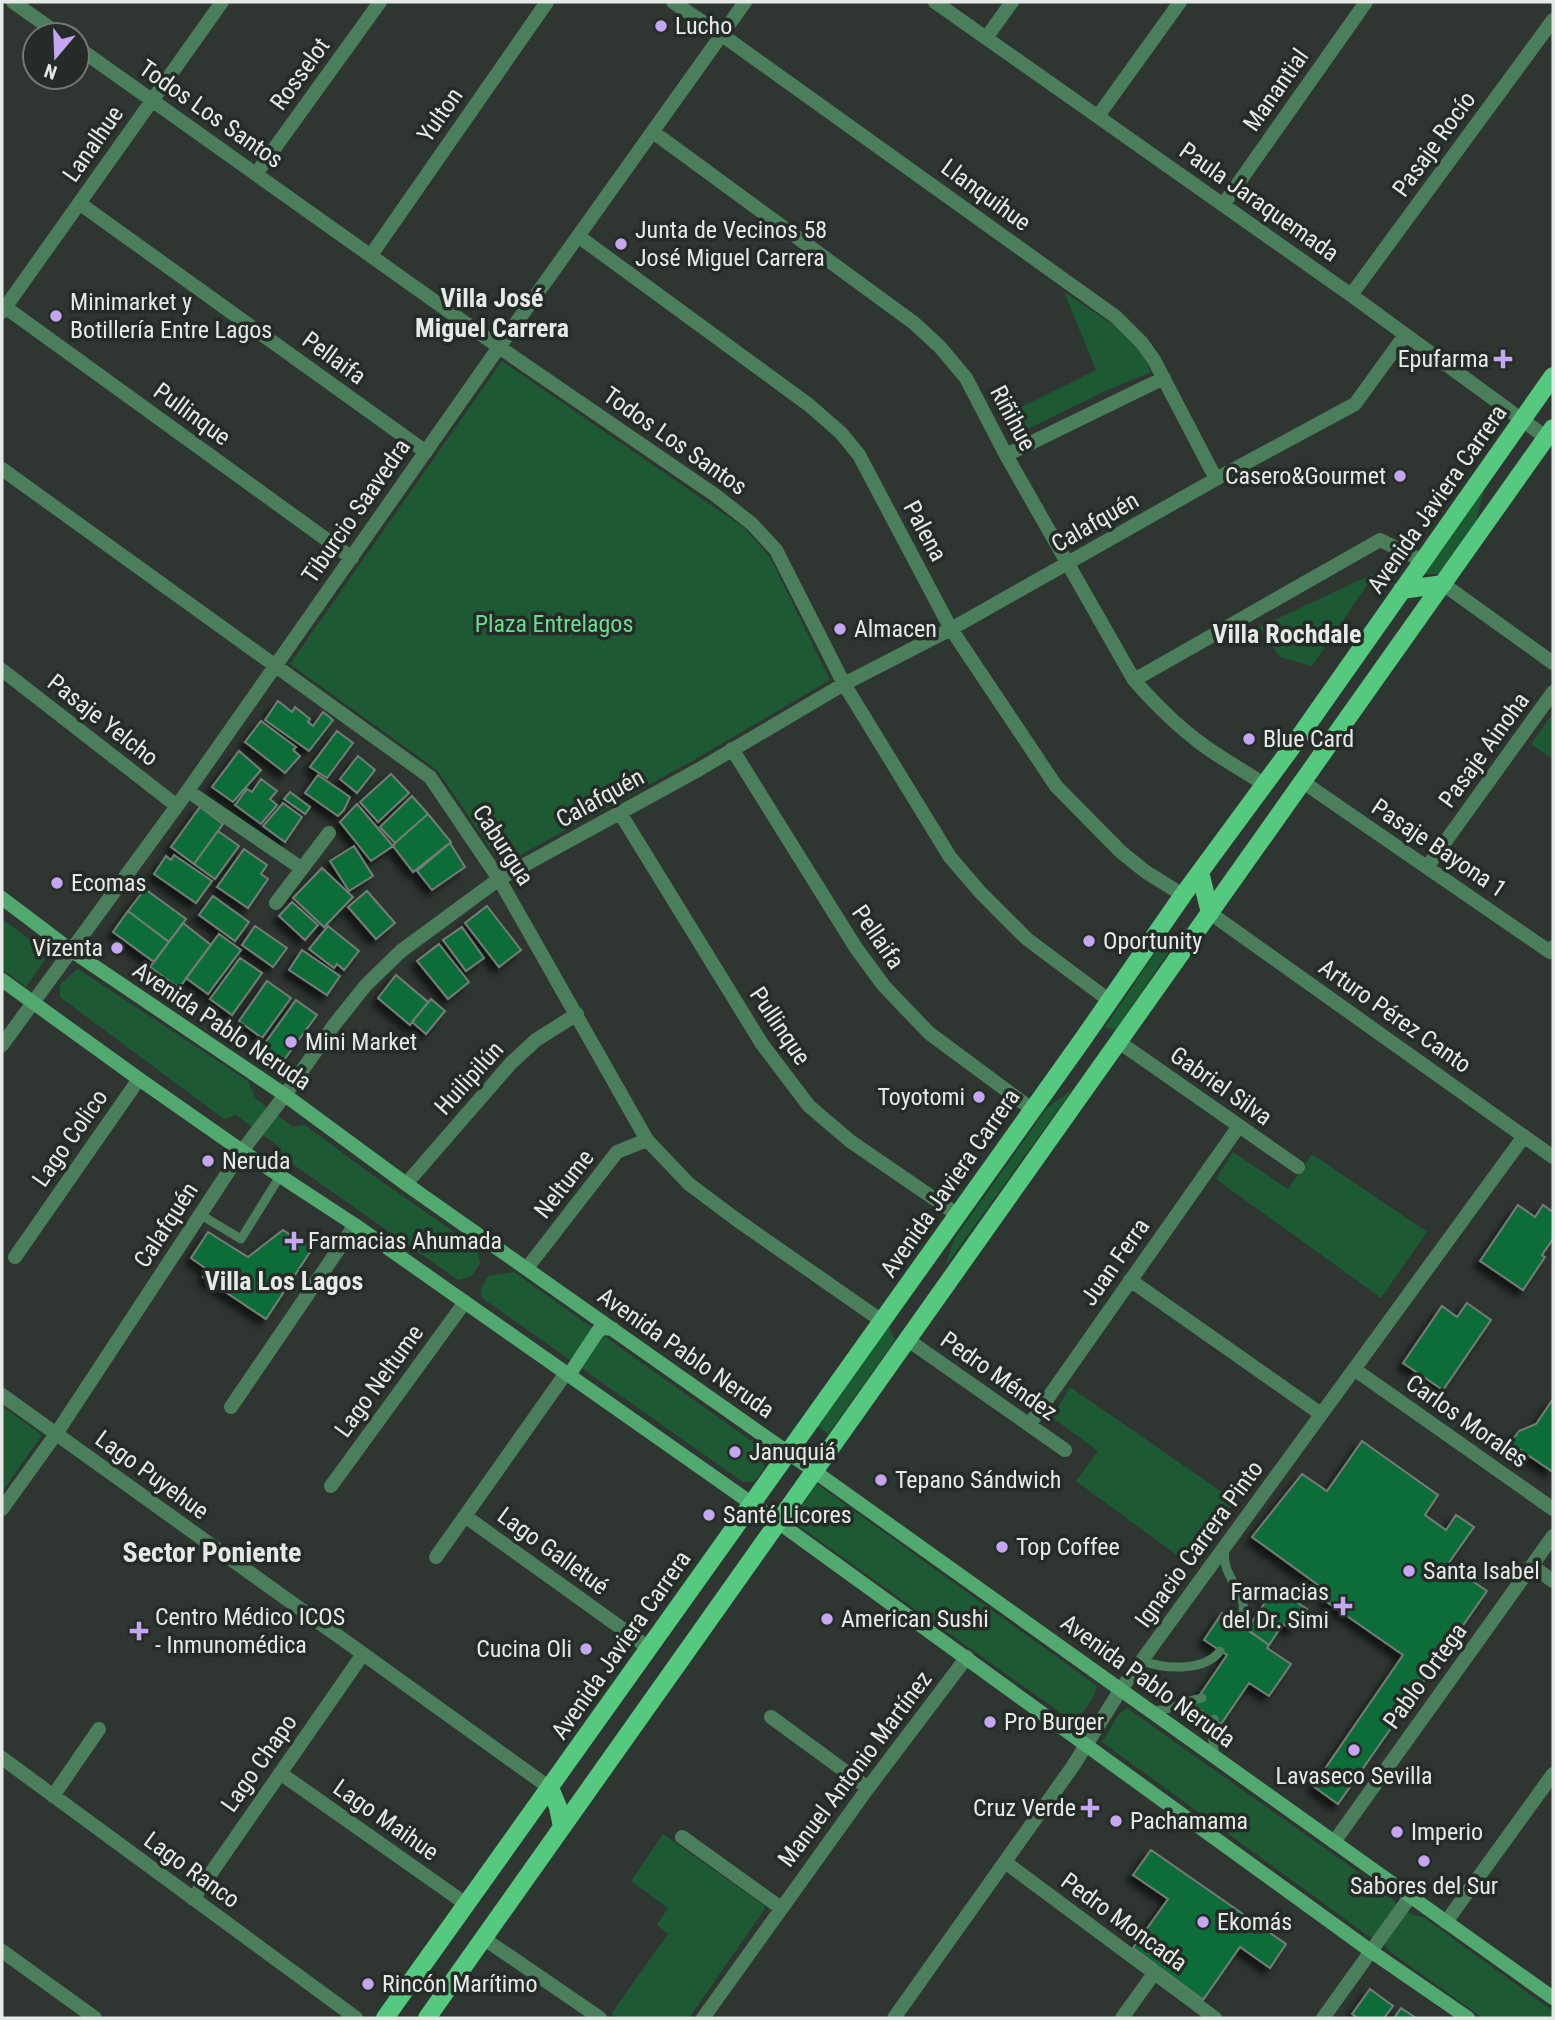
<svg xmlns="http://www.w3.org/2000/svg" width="1555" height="2020" font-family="'Roboto Condensed',sans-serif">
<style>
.green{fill:#1d5a34}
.building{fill:#0c6d39;stroke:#747d76;stroke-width:2;filter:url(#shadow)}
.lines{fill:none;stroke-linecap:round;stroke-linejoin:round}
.lane{stroke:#4b7f5b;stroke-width:9}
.street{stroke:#4b7f5b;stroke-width:14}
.secondary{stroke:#52a970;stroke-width:14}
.primary{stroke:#55c97f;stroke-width:18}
.poi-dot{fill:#c5a7f1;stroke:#252c27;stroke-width:2.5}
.labels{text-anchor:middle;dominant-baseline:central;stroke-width:7;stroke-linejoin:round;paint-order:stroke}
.poi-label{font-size:24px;fill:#e6eae7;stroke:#252c27;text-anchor:start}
.street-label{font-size:24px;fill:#e6eae7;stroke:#252c27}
.park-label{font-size:24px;fill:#6ddc93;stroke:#252c27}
.neighbourhood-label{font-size:26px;font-weight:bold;fill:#e6eae7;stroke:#252c27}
.quarter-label{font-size:28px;font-weight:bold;fill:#e6eae7;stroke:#252c27}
</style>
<defs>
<filter id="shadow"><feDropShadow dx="-6" dy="6" stdDeviation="3.5" flood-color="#0009"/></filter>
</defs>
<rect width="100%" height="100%" fill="#2f3631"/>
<path class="green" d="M1064,292L1136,340L1151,372L1105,391L1015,435L1005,415L1096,370Z
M502,361L743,527L770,557L830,680L692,761L502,865L437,770L290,664Z
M1485,487L1475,524L1440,574H1423Z
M1375,573L1312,666L1280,657L1259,627Z
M1553,713V759L1531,744Z
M2,919L49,954L26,987L2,969Z
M1167,935L1176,941L1116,1030L1105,1027Z
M78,969L248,1081L255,1098L293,1127L305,1125L378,1179L477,1248L480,1263L472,1276L458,1280L281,1156L278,1146L236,1115L224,1119L60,997V984Z
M1073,1089L944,1268L955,1238L1047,1108Z
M1233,1152L1288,1189L1312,1154L1427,1232L1381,1298L1216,1179Z
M514,1272L757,1445C767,1461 767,1469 753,1482H743L482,1298L481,1289L488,1276Z
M889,1326L895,1340L828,1434L817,1426Z
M1070,1387L1235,1501L1189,1564L1076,1481L1098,1451L1052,1417Z
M2,1406L42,1435L2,1492Z
M817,1484L1097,1686C1093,1701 1085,1712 1072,1721L792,1521Z
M1127,1708L1389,1894C1397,1908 1407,1914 1423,1917L1553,2011V2018H1483L1389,1951L1380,1940L1367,1935L1102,1742L1119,1714Z
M663,1834L766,1907L689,2018H617L611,2014L668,1934L657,1925L668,1908L631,1881Z"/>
<path class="building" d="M278,701L292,712L295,707L310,719L308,722L313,726L323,712L333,720L309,751L265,720Z
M261,721L296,747L293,750L300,756L285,773L245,742Z
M337,731L353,743L327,778L310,767Z
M239,751L261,770L233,802L212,787Z
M358,756L375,770L357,793L340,779Z
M391,774L409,793L378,822L360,802Z
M318,775L350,797L344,810L338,816L305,793Z
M261,779L277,791L270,799L277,805L261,824L235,805L247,789L252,792Z
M290,792L310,807L305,814L284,799Z
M412,796L428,814L395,843L380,827Z
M283,803L302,817L285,842L263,826Z
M357,804L393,846L371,861L340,822Z
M200,807L223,824L194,864L171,847Z
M428,814L451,842L413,872L393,846L395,843Z
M218,831L239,846L215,879L194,864Z
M450,843L465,867L432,890L417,871Z
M354,846L373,876L349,891L330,861Z
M244,849L267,865L261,874L268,879L248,908L217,887Z
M174,855L212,881L196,903L154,874L166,856L171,860Z
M322,868L353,897L324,927L293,898Z
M145,889L186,919L169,942L128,911Z
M367,891L395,923L376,939L348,907Z
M213,896L249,922L235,941L199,915Z
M292,902L318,925L305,940L279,916Z
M487,906L521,950L499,967L465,923Z
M128,911L169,942L154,962L113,932Z
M183,923L211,945L179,988L150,967Z
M255,926L287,948L273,967L242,945Z
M328,926L359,951L344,970L337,964L334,968L309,949Z
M462,927L484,958L466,971L443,940Z
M219,934L241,950L208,994L186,978Z
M439,944L469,982L448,999L417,961Z
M302,950L340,976L327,995L289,970Z
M240,958L262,973L232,1015L210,999Z
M396,975L428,1002L410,1025L378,998Z
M267,981L291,998L262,1038L239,1021Z
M431,999L445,1011L426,1034L412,1022Z
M296,1000L317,1015L284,1060L263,1046Z
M1518,1205L1535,1217L1543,1205L1553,1212V1239L1542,1255L1545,1257L1523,1290L1480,1261Z
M283,1230L312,1249L266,1319L203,1277L208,1270L191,1258L208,1232L248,1257Z
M1467,1303L1491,1320L1443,1390L1403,1363L1442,1306L1457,1317Z
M1553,1399V1472L1510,1443L1519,1431L1536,1424Z
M1362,1441L1438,1495L1425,1515L1446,1530L1456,1515L1474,1527L1448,1564L1487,1591L1338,1804L1313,1786L1403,1655L1324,1600L1329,1593L1252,1537L1302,1474L1327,1491Z
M1275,1588L1307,1609L1292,1630L1283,1624L1269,1645L1247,1629Z
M1222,1613L1269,1645L1267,1648L1291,1664L1269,1696L1249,1683L1221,1724L1193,1705L1227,1655L1204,1640Z
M1151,1850L1286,1944L1270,1968L1240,1947L1203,2000L1133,1948L1168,1899L1133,1875Z
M1370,1989L1393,2006L1384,2018H1358L1352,2014Z
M1401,2008L1416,2018H1394Z"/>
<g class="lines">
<path class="lane" d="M201,1215L241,1239L280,1176
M1225,1548C1219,1582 1257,1594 1238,1624
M1142,1661C1165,1669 1204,1672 1220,1651
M1153,1711C1169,1711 1185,1701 1202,1698
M1214,1719L1212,1735L1215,1757"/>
<path class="street" d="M13,2L60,35
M673,2L722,35L1116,317L1142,343L1154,360L1216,479
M935,2L1351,295L1547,438
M986,38L1012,2
M77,47L499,347L715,495L752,524L776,550L844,684L950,857L980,892L1027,939L1110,1001
M1098,116L1180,2
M653,132L914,323L940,347L966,378L1006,455L1134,680C1155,704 1177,726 1203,745C1222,759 1244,771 1264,784
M256,174L380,2
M79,203L426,452
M1223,205L1366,2
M578,236L809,405L841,433L859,455L951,629L1056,786L1121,852L1146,872L1183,895
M371,255L547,2
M1351,295L1553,20
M5,307L352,558
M2,312L222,2
M1006,455L1164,378
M2,469L430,777L499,879L647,1140L689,1184L737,1220L882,1321
M1443,584L1553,663
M2,670L177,806
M1134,680L1380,540L1423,561
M732,749L856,948L884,986L929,1033L1033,1110
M1303,782L1550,952L1553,947
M188,791L301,868
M620,813L762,1044L809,1106L850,1141L958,1215
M1427,867L1553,692
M276,903L329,833
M1210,913L1553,1157
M1119,1042L1298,1167
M2,1045L177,806L499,347L745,2
M406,1184L511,1063L536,1040L577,1014
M15,1257L139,1079
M527,1268L617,1152L647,1140
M1130,1280L1321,1414
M908,1340L1065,1450
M1354,1369L1553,1509
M2,1395L550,1788
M231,1407L355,1225
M1029,1425L1239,1126
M331,1486L465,1302
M2,1509L56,1434L242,1151L285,1095L334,1025L366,985L401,951L499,879L698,770L844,684L951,629L1216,479L1355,404L1405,335
M465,1516L649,1648
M436,1557L566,1373
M1532,1566L1553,1581
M771,1717L868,1788
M2,1758L356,2018
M280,1773L466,1904
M53,1796L99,1729
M682,1837L781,1908
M1334,1842L1553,1536
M1005,1862L1215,2018
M193,1899L363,1654
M1446,1922L1553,1774
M483,1938L600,2018
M2,1951L95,2018
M703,2018L868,1788L967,1657
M894,2018L1073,1766L1121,1689L1524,1136
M1122,2018L1155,1972
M1323,2018L1410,1897"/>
<path class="secondary" d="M2,898L72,951L285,1095L406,1184L814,1471L1553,1998
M2,980L139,1079L242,1151L355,1225L778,1522L1372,1952L1468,2018
M569,1375L598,1331L604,1328L613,1329"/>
<path class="primary" d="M1402,590L1443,584
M1200,872L1210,913
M550,1788L558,1807L562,1827
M385,2018L1083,1039L1183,895L1292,747L1553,376
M427,2018L1553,428"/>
</g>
<g class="poi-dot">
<circle cx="661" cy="26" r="7"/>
<circle cx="621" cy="244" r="7"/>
<circle cx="56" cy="316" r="7"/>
<path d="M1499.5 348.5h7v7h7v7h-7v7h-7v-7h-7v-7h7z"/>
<circle cx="1400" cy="476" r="7"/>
<circle cx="840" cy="629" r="7"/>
<circle cx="1249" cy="739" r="7"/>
<circle cx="57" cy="883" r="7"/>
<circle cx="1089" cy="941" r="7"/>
<circle cx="117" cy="948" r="7"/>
<circle cx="291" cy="1042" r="7"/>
<circle cx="979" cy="1097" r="7"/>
<circle cx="208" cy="1161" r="7"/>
<path d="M290.5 1230.5h7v7h7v7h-7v7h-7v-7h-7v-7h7z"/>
<circle cx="735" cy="1452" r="7"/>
<circle cx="881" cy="1480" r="7"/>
<circle cx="709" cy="1515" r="7"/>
<circle cx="1002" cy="1547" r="7"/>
<circle cx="1409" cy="1571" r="7"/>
<path d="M1339.5 1595.5h7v7h7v7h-7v7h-7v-7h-7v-7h7z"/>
<circle cx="827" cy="1619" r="7"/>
<path d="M135.5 1620.5h7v7h7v7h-7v7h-7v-7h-7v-7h7z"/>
<circle cx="586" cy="1649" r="7"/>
<circle cx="990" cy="1722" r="7"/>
<circle cx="1354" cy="1750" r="7"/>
<path d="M1086.5 1797.5h7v7h7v7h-7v7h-7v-7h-7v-7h7z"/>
<circle cx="1116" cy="1821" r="7"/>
<circle cx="1397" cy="1832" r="7"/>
<circle cx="1424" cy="1861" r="7"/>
<circle cx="1203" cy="1922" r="7"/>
<circle cx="368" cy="1984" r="7"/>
</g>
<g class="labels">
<g class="poi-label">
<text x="675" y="26">Lucho</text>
<text x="635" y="230">Junta de Vecinos 58<tspan x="635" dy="28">José Miguel Carrera</tspan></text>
<text x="70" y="302">Minimarket y<tspan x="70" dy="28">Botillería Entre Lagos</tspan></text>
<text x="1489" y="359" text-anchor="end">Epufarma</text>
<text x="1386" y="476" text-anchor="end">Casero&amp;Gourmet</text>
<text x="854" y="629">Almacen</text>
<text x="1263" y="739">Blue Card</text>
<text x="71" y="883">Ecomas</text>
<text x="1103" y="941">Oportunity</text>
<text x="103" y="948" text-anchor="end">Vizenta</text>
<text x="305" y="1042">Mini Market</text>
<text x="965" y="1097" text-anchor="end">Toyotomi</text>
<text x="222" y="1161">Neruda</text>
<text x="308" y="1241">Farmacias Ahumada</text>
<text x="749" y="1452">Januquiá</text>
<text x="895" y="1480">Tepano Sándwich</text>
<text x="723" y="1515">Santé Licores</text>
<text x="1016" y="1547">Top Coffee</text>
<text x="1423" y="1571">Santa Isabel</text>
<text x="1329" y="1592" text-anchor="end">Farmacias<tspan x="1329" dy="28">del Dr. Simi</tspan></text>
<text x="155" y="1617">Centro Médico ICOS<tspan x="155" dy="28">- Inmunomédica</tspan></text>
<text x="841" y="1619">American Sushi</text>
<text x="572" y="1649" text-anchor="end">Cucina Oli</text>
<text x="1004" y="1722">Pro Burger</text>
<text x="1354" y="1776" text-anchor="middle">Lavaseco Sevilla</text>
<text x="1076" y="1808" text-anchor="end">Cruz Verde</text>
<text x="1130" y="1821">Pachamama</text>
<text x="1411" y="1832">Imperio</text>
<text x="1424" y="1886" text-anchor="middle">Sabores del Sur</text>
<text x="1217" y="1922">Ekomás</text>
<text x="382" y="1984">Rincón Marítimo</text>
</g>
<g class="street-label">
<text transform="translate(300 74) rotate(-54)">Rosselot</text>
<text transform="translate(1276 90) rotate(-55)">Manantial</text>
<text transform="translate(211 114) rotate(35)">Todos Los Santos</text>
<text transform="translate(440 115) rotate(-55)">Yulton</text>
<text transform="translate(93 144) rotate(-55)">Lanalhue</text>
<text transform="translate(1434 144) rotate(-54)">Pasaje Rocío</text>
<text transform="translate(986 195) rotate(36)">Llanquihue</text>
<text transform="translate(1259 202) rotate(35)">Paula Jaraquemada</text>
<text transform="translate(334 358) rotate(36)">Pellaifa</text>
<text transform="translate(192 414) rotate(36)">Pullinque</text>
<text transform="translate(1013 418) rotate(62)">Riñihue</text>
<text transform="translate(675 441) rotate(35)">Todos Los Santos</text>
<text transform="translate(1437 499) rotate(-55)">Avenida Javiera Carrera</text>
<text transform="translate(356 511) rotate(-55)">Tiburcio Saavedra</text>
<text transform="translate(1095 522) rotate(-30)">Calafquén</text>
<text transform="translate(925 531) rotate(62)">Palena</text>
<text transform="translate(103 720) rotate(38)">Pasaje Yelcho</text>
<text transform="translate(1484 750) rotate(-54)">Pasaje Ainoha</text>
<text transform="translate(600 798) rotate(-29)">Calafquén</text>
<text transform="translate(503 845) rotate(57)">Caburgua</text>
<text transform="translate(1439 848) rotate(34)">Pasaje Bayona 1</text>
<text transform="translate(878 937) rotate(55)">Pellaifa</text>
<text transform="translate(1395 1016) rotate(35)">Arturo Pérez Canto</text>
<text transform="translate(222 1026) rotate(34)">Avenida Pablo Neruda</text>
<text transform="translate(780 1026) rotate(56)">Pullinque</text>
<text transform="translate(469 1078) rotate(-48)">Huilipilún</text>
<text transform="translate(1221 1086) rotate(35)">Gabriel Silva</text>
<text transform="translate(70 1138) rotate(-55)">Lago Colico</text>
<text transform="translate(950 1183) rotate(-55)">Avenida Javiera Carrera</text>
<text transform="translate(564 1184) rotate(-52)">Neltume</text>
<text transform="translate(166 1225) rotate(-57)">Calafquén</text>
<text transform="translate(1115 1262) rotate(-55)">Juan Ferra</text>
<text transform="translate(686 1353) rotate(35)">Avenida Pablo Neruda</text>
<text transform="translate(999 1376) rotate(35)">Pedro Méndez</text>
<text transform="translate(379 1381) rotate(-54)">Lago Neltume</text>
<text transform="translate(1467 1421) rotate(35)">Carlos Morales</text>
<text transform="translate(152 1475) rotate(36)">Lago Puyehue</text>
<text transform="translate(1199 1544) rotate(-54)">Ignacio Carrera Pinto</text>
<text transform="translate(553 1551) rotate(36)">Lago Galletué</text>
<text transform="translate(621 1645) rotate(-55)">Avenida Javiera Carrera</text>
<text transform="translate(1425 1676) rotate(-54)">Pablo Ortega</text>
<text transform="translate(1148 1681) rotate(36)">Avenida Pablo Neruda</text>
<text transform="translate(259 1763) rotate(-55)">Lago Chapo</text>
<text transform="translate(855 1769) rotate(-53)">Manuel Antonio Martínez</text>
<text transform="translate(386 1820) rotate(35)">Lago Maihue</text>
<text transform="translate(192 1870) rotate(36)">Lago Ranco</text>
<text transform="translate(1124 1922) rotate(36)">Pedro Moncada</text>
</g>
<g class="park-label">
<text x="554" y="624">Plaza Entrelagos</text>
</g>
<g class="neighbourhood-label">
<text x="492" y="298">Villa José<tspan x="492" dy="30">Miguel Carrera</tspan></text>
<text x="1287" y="634">Villa Rochdale</text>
<text x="284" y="1281">Villa Los Lagos</text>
</g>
<g class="quarter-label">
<text x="212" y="1552">Sector Poniente</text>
</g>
</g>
<rect width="1555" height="2020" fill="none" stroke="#e6eae7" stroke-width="7"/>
<g transform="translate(56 56) rotate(199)"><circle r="33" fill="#252c27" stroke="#727874" stroke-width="2"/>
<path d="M0-5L12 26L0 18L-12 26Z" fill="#c5a7f1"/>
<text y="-10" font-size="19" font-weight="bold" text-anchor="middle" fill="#e6eae7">N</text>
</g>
</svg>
